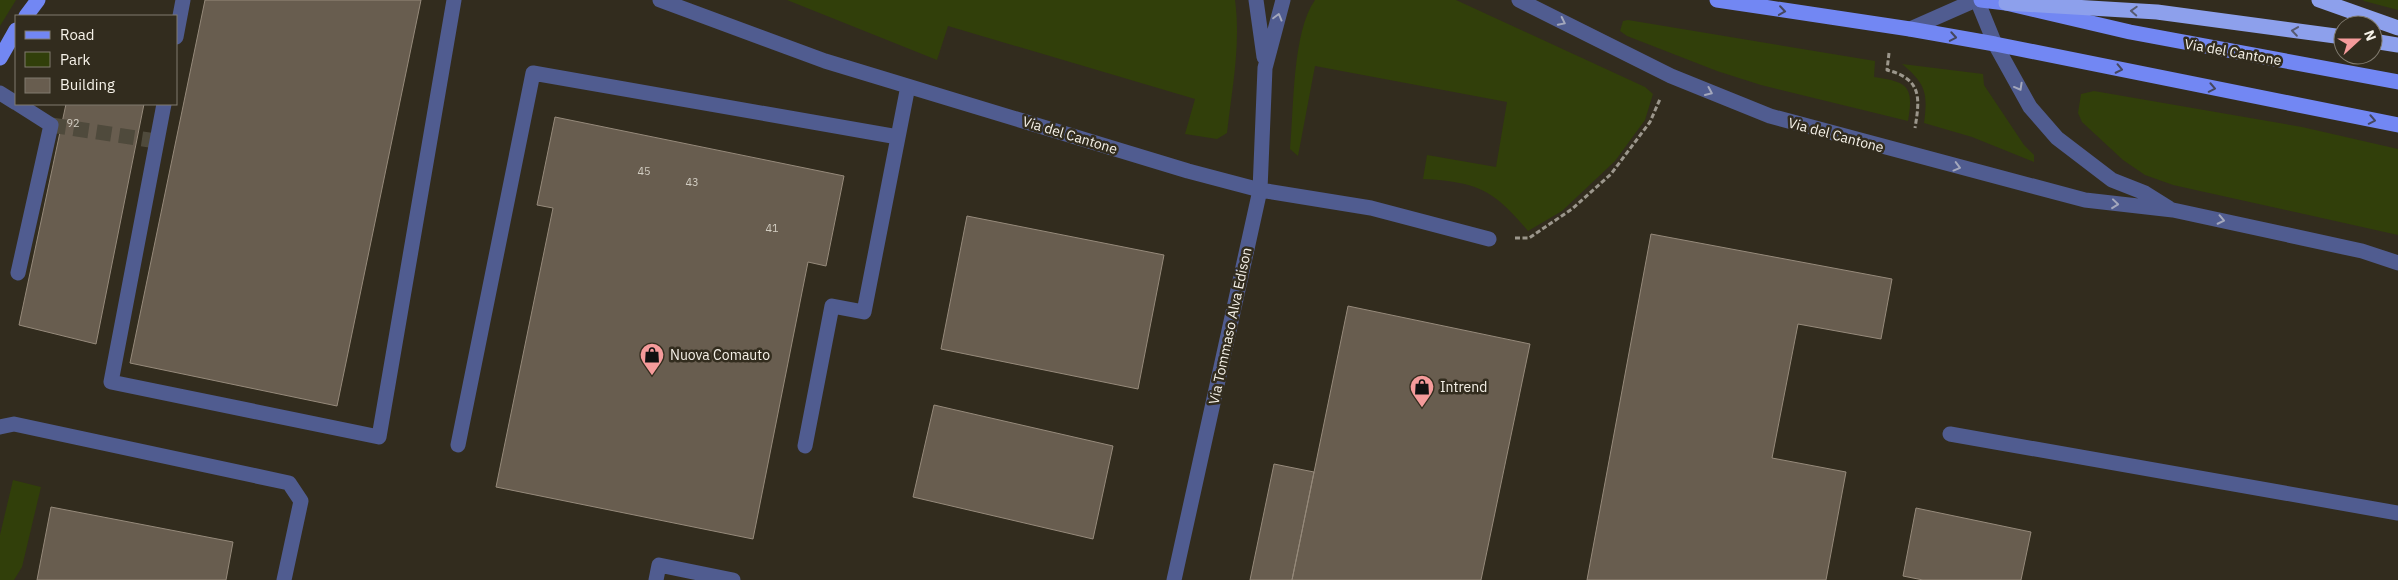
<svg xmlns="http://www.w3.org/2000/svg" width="2398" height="580" font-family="'IBM Plex Sans',sans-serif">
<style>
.green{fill:#313f0a}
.building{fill:#685d4f;stroke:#968a7b}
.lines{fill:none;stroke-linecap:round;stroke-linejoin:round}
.minor-tunnel{stroke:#4f4a3c;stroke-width:15;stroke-dasharray:15 8;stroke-linecap:butt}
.path{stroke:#9c978c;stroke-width:3;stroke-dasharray:5 2.5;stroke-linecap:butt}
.minor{stroke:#505c90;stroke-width:15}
.major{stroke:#7287f3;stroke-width:15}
.highway{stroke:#8da0ec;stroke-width:15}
.oneway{stroke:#45475e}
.oneway2{stroke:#565a70}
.oneway3{stroke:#a3a7bc}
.labels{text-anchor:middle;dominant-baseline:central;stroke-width:5;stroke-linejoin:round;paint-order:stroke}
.number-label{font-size:11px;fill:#d2cdc2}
.street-label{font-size:14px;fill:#f6f2e9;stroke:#322c1e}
.poi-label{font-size:14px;fill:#f6f2e9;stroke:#322c1e;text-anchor:start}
</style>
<rect width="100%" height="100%" fill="#322c1e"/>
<path class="green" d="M0,0H16L0,26Z
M787,0H1235C1241,44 1232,89 1227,133L1217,139L1185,134L1195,99L948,26L937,60Z
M1315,0H1456L1645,87L1653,94L1645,120L1615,161L1562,211L1528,231C1493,189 1477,182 1423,179L1427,155L1496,167L1507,102L1315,66L1298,156L1290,149C1294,109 1292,32 1315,0Z
M2363,0H2398V10L2364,1Z
M1628,20L1875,61L1874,77C1908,82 1914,86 1908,121L1761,85L1717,71L1627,36L1620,31L1623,21Z
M1902,64L1983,74L1984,85L2024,145L2034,155V162L1972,137L1924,123C1928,93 1926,84 1902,64Z
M2094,91L2302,127L2398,149V235L2173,185L2145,175L2123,160L2082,122L2078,113L2081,94Z
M13,480L41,487L22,567L14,580H0V535Z"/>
<path class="building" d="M205,0H421L337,406L130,363Z
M66,104H144L96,344L19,325Z
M555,117L844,176L826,266L808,262L753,539L496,487L553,208L537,205Z
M967,216L1164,255L1138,389L941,349Z
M1651,234L1892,279L1881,339L1798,324L1772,458L1846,472L1826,580H1587Z
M1348,306L1530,344L1481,580H1292Z
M934,405L1113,446L1093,539L913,497Z
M1274,464L1314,472L1292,580H1250Z
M51,507L233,542L226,580H37Z
M1916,508L2031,532L2021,580H1923L1903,576Z"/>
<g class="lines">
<path class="minor-tunnel" d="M51,125L156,141"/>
<path class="path" d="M1889,53L1887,70C1922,79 1920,98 1915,128
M1515,238H1529L1572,209L1611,174L1650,122L1660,99"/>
<path class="minor" d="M660,0L825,61L1188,171L1260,190L1371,208L1489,239
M1256,0L1264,57
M1519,0L1671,76L1770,116L2085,200L2173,210L2362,251L2398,263
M1977,0L1995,44L2030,107L2057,138L2112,180L2145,193L2169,208
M1910,29L1976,0
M176,37L183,0
M0,93L16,103
M18,104L51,125L18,273
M164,104L111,382L379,437L454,0
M0,427L14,424L289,483L301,501L284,580
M1950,434L2398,513
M458,445L533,73L898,137
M805,446L832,306L864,312L908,86
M656,580L659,565L733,580
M1174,580L1260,190L1265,68L1283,0"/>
<path class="major" d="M1717,0L1910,29L1995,44L2398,125
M1981,0L2006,3L2130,32L2398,82
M26,16L38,0
M0,58L16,30"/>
<path class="highway" d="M2319,0L2398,28
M2006,3L2157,12L2343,37
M2373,41L2398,45"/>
</g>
<defs><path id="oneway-chevron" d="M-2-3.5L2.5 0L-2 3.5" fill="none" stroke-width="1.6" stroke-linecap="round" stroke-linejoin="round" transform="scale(1.25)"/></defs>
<g class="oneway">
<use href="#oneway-chevron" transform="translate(1782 11) rotate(8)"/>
<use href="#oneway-chevron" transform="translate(1953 37) rotate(10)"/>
<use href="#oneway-chevron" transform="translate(2119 69) rotate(12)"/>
<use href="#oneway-chevron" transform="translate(2212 88) rotate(11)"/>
<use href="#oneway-chevron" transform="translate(2372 120) rotate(11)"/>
</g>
<g class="oneway2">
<use href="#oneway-chevron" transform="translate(2134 11) rotate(-177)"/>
<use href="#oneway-chevron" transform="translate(2295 31) rotate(-172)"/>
</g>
<g class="oneway3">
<use href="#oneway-chevron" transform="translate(1278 17) rotate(-75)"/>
<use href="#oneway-chevron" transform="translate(1562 22) rotate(26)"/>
<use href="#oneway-chevron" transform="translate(2019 87) rotate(61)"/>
<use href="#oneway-chevron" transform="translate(1709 92) rotate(24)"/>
<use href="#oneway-chevron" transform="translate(1957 167) rotate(15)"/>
<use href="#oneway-chevron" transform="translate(2115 204) rotate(6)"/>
<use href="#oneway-chevron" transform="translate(2221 220) rotate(12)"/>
</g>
<defs>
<symbol id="shop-pin" viewBox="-11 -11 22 30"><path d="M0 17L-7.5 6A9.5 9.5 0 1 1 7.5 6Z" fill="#f59b9b" stroke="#322c1e"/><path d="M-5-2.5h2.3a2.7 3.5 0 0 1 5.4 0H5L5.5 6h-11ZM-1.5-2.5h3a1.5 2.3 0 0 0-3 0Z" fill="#111"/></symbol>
</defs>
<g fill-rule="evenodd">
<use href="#shop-pin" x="638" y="341" width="28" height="38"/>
<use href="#shop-pin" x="1408" y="373" width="28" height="38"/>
</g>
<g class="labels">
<g class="number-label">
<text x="73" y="123">92</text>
<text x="644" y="171">45</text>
<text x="692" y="182">43</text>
<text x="772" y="228">41</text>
</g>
<g class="street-label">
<text transform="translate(2233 52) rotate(10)">Via del Cantone</text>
<text transform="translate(1070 135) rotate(17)">Via del Cantone</text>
<text transform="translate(1836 135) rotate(15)">Via del Cantone</text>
<text transform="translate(1230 326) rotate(-78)">Via Tommaso Alva Edison</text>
</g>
<g class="poi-label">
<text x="670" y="355">Nuova Comauto</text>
<text x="1440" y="387">Intrend</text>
</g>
</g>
<rect x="15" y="15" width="162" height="90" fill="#322c1e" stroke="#807b6f"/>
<rect x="25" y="31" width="25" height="8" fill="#7287f3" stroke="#807b6f"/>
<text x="60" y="40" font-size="15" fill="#f6f2e9">Road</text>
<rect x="25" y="52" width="25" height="15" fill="#313f0a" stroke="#807b6f"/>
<text x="60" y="65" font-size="15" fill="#f6f2e9">Park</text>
<rect x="25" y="78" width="25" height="15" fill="#685d4f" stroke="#807b6f"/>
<text x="60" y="90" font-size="15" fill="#f6f2e9">Building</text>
<g transform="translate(2358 40) rotate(69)"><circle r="24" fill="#322c1e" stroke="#807b6f"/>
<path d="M0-4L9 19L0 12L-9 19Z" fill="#f59b9b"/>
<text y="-8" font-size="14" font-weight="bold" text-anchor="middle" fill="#f6f2e9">N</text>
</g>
</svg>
